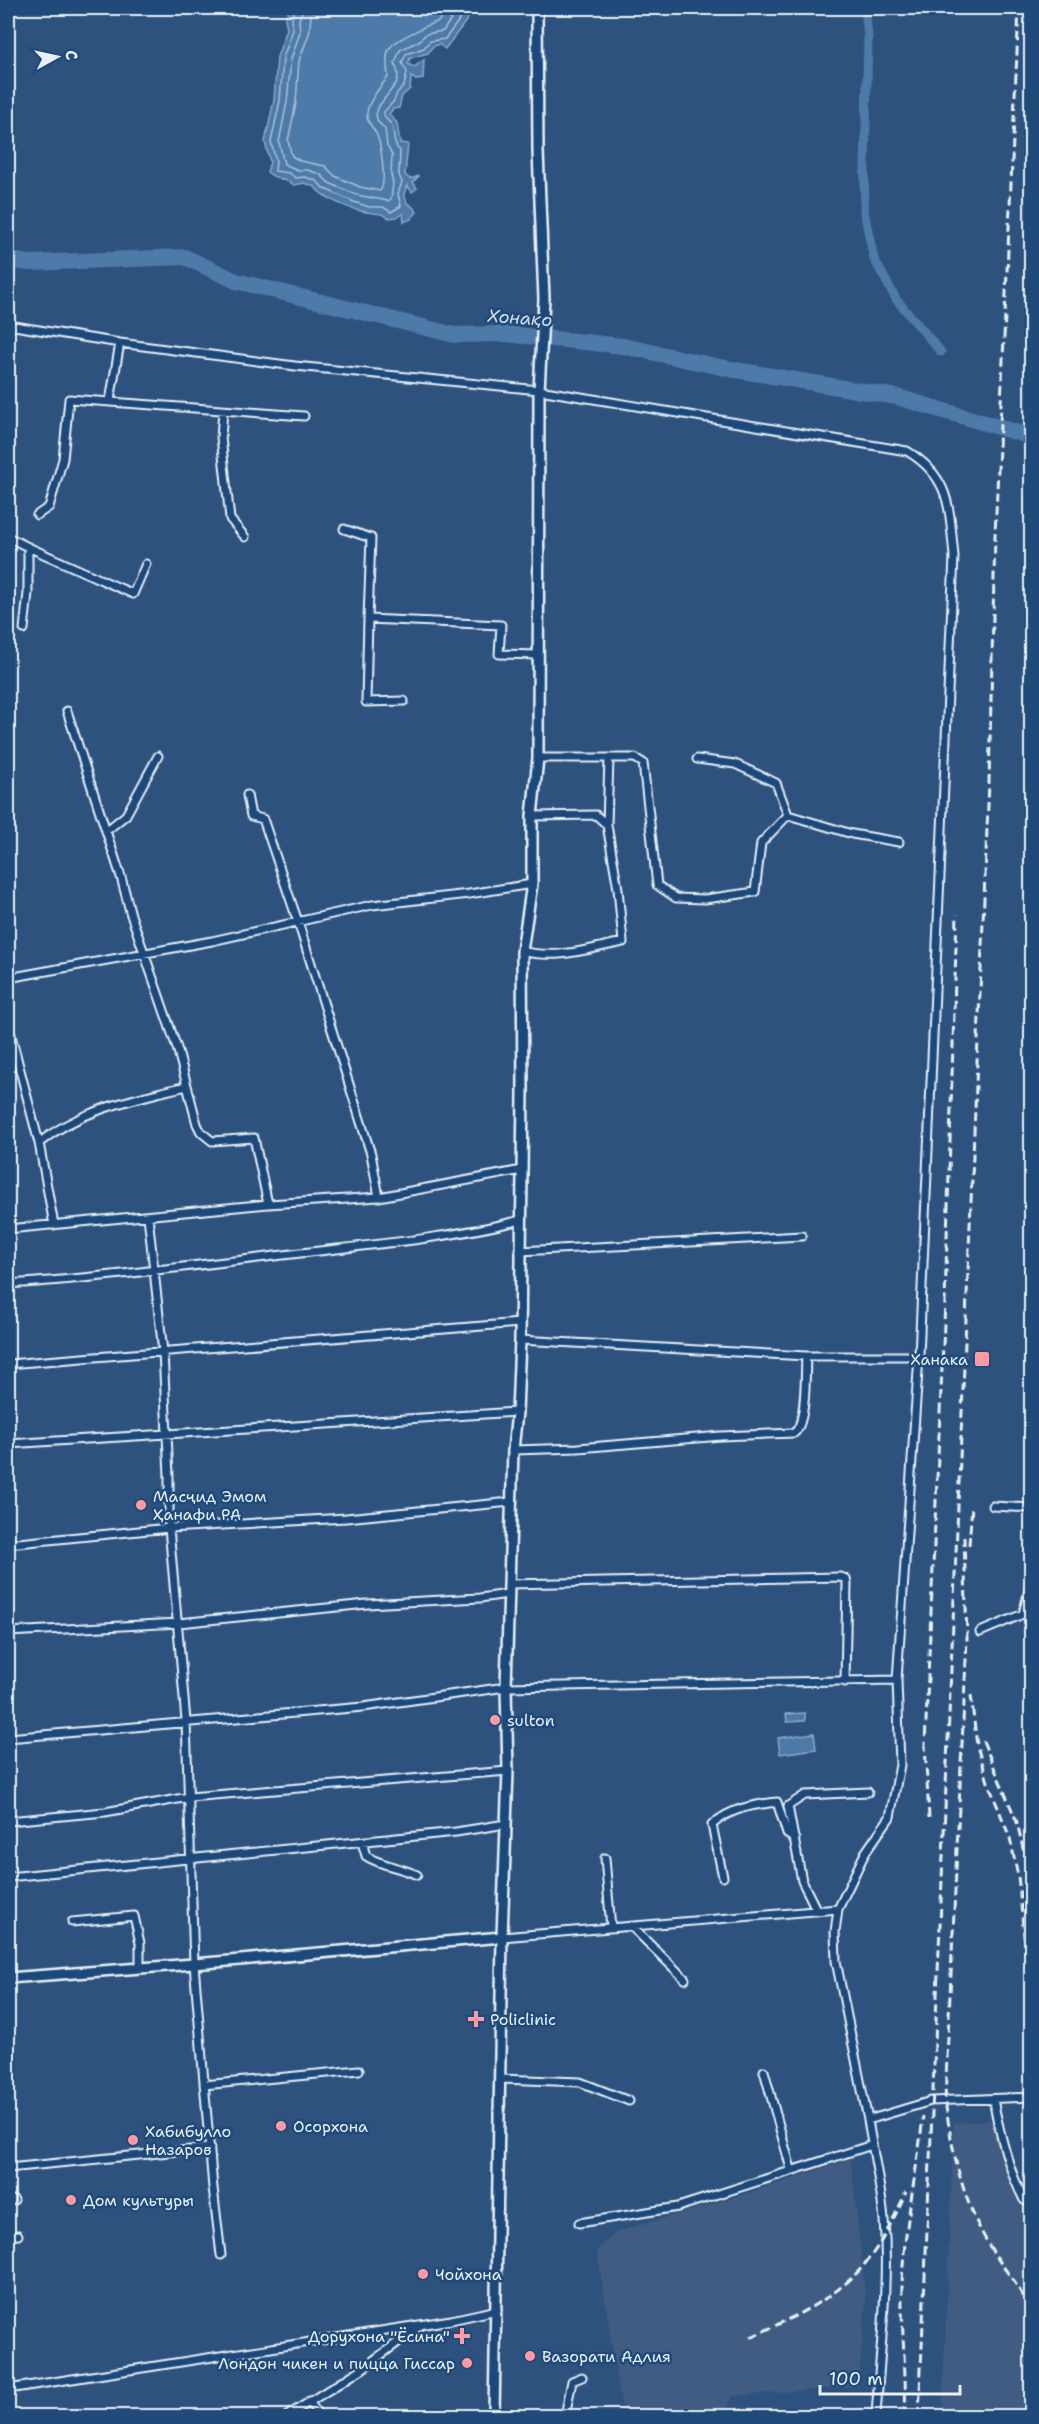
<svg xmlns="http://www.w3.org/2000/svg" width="1039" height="2424" font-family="'Shantell Sans',sans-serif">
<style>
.built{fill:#3f5b82}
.water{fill:#4d7aa9;stroke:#8baac9;stroke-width:1.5}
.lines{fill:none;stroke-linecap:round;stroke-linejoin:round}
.shore{stroke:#aac1d8;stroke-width:1.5}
.canal{stroke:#4d7aa9;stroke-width:9}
.river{stroke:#4d7aa9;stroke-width:16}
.minor-casing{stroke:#e8f1f8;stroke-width:11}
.tertiary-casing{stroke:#e8f1f8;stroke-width:14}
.minor{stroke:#1f4a7a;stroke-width:7}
.tertiary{stroke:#1f4a7a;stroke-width:9}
.rail{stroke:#e8f1f8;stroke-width:3;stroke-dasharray:9 4.5;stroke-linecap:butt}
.poi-dot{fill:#ff9aa2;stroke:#1f4a7a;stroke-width:2}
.labels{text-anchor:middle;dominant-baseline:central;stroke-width:5;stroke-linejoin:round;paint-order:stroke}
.poi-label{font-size:16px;fill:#e8f1f8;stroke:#1f4a7a;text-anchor:start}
.water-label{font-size:18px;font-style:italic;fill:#d1dfec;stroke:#1f4a7a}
</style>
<rect width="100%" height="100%" fill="#2e527e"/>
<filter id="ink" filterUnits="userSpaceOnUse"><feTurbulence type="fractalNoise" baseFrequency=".0167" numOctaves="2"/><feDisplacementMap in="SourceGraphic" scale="12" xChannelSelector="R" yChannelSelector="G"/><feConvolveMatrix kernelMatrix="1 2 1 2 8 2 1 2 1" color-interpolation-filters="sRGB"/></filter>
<g filter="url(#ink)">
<path class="built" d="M990,2120L1004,2130L1031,2213V2416H942L954,2123Z
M851,2159L866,2301L858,2386L733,2396L724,2416H623L597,2250L616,2232L742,2195Z"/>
<path class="water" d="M290,8H470L469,17L445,49L439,44L432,47L428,53L410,58L408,64L414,67L424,60L423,79L416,80L411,77L410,89L402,96L399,108L393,109L389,114L397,123L400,143L408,144L405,175L410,179L419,176L413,182L417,188L412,192L407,185L404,194L407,203L412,206L417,212L411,219L404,222L403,213L397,217L389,218C381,212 376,214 366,212C353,210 321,198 315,187L304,183L294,185C285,178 276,180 267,172L270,162L265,142L274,100L277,57L287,29L285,18Z
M805,1713V1721L787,1722L786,1714Z
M814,1733L816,1749L780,1754L778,1738Z"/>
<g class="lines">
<path class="shore" d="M295,8L292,19L293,30L283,58L280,101L271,142L276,161L275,171L289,173L296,178L305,177L317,181L323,188L354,202L369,207H383L391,212L401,206L398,194L402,182L399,175L400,151C391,142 396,134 391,124C387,119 384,119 384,112L394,101L397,93L404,86L407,72L402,63L406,54L424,48L430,41L445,39L463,15L464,8
M303,8L299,20L300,32L291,59L287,102L279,142L284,164L298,170H307L320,174L329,183L357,195L388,201L391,199L393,183L391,175L392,155L387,146L385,129L378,122L376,114L379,106L397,82L398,74L395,63L400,50L419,41L426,34L443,31L456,12L457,8
M312,8L309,34L299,61L296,103L288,141L292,156L300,161L325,166L335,176L360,187L380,191C387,184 381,143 376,133C372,126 366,122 367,113C368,101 381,86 388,77C385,47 386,47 412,33C421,29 427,24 438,22L448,8"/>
<path class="canal" d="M865,8L868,36L864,211L874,259L896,299L941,352"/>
<path class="river" d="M8,260L29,263L185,257L236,281L455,335L506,334L623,346L730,369L897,397L1032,437"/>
<defs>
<path id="minor" d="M8,325L120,343L295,366L539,390L907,451C952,478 949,510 954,556L919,1356L897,1680L900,1765L890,1817L865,1853L838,1909
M110,401L120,343
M223,411L221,437L230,519L245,537
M37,515L49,507L63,459L69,399L304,416
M344,529L371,538L368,619
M8,537L28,547V593L24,629
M28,547L133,594L146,564
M404,701L366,702L368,619L501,625L499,654L539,655
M67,711L121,877L131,915L178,1051L197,1124L201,1132L212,1141L254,1138L268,1204
M538,758H635L643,763L657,885L676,898L705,899L755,892L761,843L788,815L852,834L899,842
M697,759L735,764L776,783L788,815
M247,795L251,816L263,819L298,922L371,1154L379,1197
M532,816L596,815L607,825
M106,831L126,815L158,756
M522,951C555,960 590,949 623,942L618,889L607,825L609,758
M8,978L212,941L372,905L469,894L532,884
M8,1024L39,1143L54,1225
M39,1143C81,1109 135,1099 186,1086
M148,1216L163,1352L169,1476V1528L186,1721L194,1964L213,2188L221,2255
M8,1229L268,1204L379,1197L522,1170
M520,1251L802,1236
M8,1284C103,1278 197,1265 292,1254C369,1245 446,1239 521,1220
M520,1340L806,1356H919
M8,1364L520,1323
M8,1444L517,1412
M513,1450L578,1448L721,1436L794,1433C807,1424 805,1372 806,1356
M993,1506L1032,1508
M8,1544L169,1528L346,1518L511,1502
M509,1584L841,1577L846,1579L847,1583L845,1682
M8,1632L179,1623L367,1604L480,1598L508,1594
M980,1632L1023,1614L1032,1578
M8,1738L363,1707L506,1687L897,1680
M8,1821L105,1812L189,1797L508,1771
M362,1842L366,1856C382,1866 400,1867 417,1875
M605,1858L611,1928
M8,1877L456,1832L506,1824
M723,1877L712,1825C730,1808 753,1805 777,1802L787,1834L795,1839
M817,1911L802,1881L788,1806L805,1795L868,1792
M72,1922L134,1916L140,1943V1968
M631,1926L685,1979
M502,1937L838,1909L835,1932L836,1961L868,2120L931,2101L1032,2097
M764,2071L791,2169
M500,2079L580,2082L629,2101
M204,2085L359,2070
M993,2100C1000,2133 1008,2169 1024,2200L1032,2203
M868,2120C873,2153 881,2186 884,2220C889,2285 880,2351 876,2416
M8,2168L210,2148
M8,2201L14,2200
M579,2223L678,2207L872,2145
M8,2236L18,2235
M8,2389L451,2320L497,2310
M309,2401L319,2416
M287,2416L362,2369L421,2325
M565,2416L572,2381L582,2377"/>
<path id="tertiary" d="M8,1978L194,1964L502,1937
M494,2416L502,1937L508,1771L506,1687L513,1450L517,1412L520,1340L523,1092L522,951L532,884V816L538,758L539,390L544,299L538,151L537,8"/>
</defs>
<use href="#minor" class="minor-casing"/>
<use href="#tertiary" class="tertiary-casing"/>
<use href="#minor" class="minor"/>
<use href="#tertiary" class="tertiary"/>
<path class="rail" d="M964,1537L967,1639L945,2100C952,2150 961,2196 986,2240C1000,2265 1019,2285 1031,2310
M969,1545L972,1506
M971,1695L977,1746L989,1785L1010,1838L1018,1876L1029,1984
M983,1741L1017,1822L1032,1888
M929,1818L925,1744L945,1302L957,914
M751,2337C791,2318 839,2298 867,2261C884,2240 895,2216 906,2192
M905,2416C907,2374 901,2331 902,2288C903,2230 917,2174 923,2116
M919,2416L989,782L995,535L1019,8"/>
</g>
</g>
<g class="poi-dot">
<rect x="974" y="1351" width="16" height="16" rx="3"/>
<circle cx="141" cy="1505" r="6"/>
<circle cx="495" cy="1720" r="6"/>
<path d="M473 2010h6v6h6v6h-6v6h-6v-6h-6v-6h6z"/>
<circle cx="281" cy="2126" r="6"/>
<circle cx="133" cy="2140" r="6"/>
<circle cx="71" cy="2200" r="6"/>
<circle cx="423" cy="2274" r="6"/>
<path d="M459 2327h6v6h6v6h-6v6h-6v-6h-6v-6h6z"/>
<circle cx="530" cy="2356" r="6"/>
<circle cx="467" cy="2363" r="6"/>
</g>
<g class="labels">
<g class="poi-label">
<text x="968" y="1359" text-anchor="end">Ханака</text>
<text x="153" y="1496">Масҷид Эмом<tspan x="153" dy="18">Ҳанафи РА</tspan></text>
<text x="507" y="1720">sulton</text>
<text x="490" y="2019">Policlinic</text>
<text x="293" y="2126">Осорхона</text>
<text x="145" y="2131">Хабибулло<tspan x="145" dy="18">Назаров</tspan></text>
<text x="83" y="2200">Дом культуры</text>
<text x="435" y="2274">Чойхона</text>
<text x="450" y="2336" text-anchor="end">Дорухона "Ёсина"</text>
<text x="542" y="2356">Вазорати Адлия</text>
<text x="455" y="2363" text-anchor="end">Лондон чикен и пицца Гиссар</text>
</g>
<g class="water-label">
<text transform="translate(520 318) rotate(4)">Хонақо</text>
</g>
</g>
<rect width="1039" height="2424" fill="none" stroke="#1f4a7a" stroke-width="30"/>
<rect x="15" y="15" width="1009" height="2394" fill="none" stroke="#e8f1f8" stroke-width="2" filter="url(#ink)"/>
<g transform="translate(57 57) rotate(82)" stroke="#1f4a7a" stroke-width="4.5" paint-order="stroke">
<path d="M0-4.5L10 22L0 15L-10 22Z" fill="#e8f1f8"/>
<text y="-9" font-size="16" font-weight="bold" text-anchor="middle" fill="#e8f1f8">С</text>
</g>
<path d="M820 2385v9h140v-9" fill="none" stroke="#e8f1f8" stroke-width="3"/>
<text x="829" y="2385" font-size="18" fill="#e8f1f8" stroke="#1f4a7a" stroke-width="4.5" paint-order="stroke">100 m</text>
</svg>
